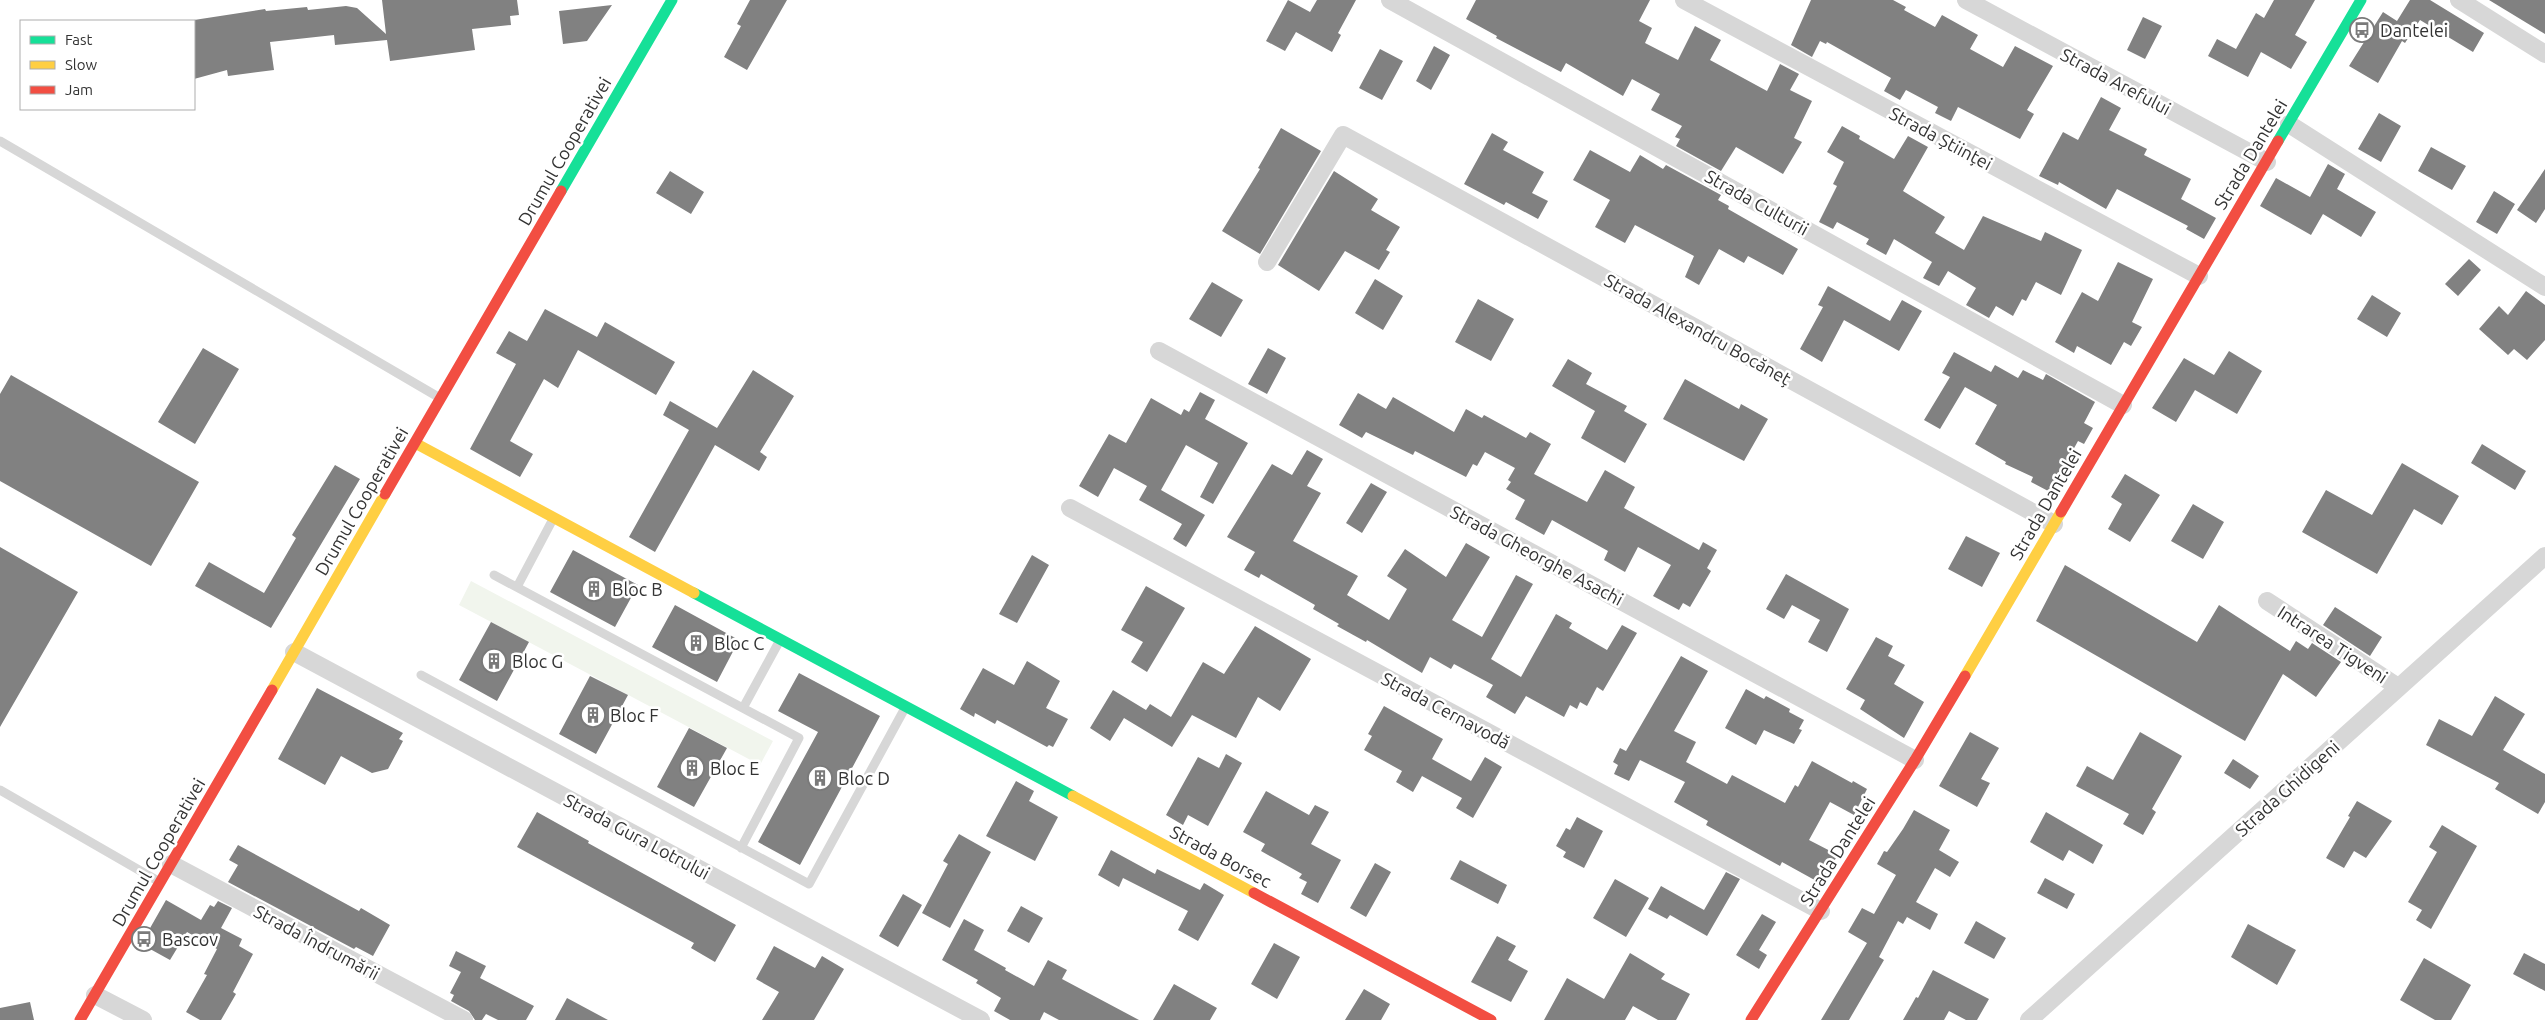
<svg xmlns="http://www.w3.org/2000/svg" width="2545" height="1020" font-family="Ubuntu,sans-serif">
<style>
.green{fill:#f1f5ed}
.building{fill:#818181}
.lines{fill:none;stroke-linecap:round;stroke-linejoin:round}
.lane{stroke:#d7d7d7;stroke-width:9}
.street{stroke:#d7d7d7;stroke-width:18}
.fast{stroke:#16e098;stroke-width:11}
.slow{stroke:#ffcf43;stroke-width:11}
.jam{stroke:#f24e42;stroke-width:11}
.labels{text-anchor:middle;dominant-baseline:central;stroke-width:5;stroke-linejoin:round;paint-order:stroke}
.poi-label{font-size:18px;fill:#333;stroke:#fff;text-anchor:start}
.street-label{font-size:18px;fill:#333;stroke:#fff}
</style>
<rect width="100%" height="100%" fill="#fff"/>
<path class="green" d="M471,581L773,741L760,765L459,605Z"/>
<path class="building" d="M382,0H517L519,15L510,16L511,25L472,29L475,50L390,61L387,40L335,45L334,35L270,42L274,70L228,76L227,70L194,79V20L265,9L266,11L307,7L308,10L346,6L357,8L386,34Z
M750,0H787L747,70L724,57L741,26L737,24Z
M1288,0L1310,12L1317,0H1356L1338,33L1341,35L1332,52L1296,32L1285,51L1266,41Z
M1476,0H1650L1639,21L1652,28L1645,43L1678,60L1695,26L1721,40L1710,60L1767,91L1780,64L1799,74L1790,90L1812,101L1794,138L1802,142L1783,174L1736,147L1721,171L1676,146L1680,139L1675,137L1682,126L1651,110L1660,94L1632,79L1623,96L1566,63L1561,72L1496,38L1497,36L1466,19Z
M1811,0H1893L1906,7L1904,10L1935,27L1942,15L1978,35L1970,49L2003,67L2015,46L2053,66L2027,110L2034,114L2020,139L1958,107L1951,121L1935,113L1938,107L1906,90L1900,100L1884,91L1891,78L1827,42L1826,44L1820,41L1812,57L1791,45Z
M2274,0H2315L2295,35L2307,42L2291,69L2261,52L2248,77L2208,56L2217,39L2236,49L2256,13L2264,18Z
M2410,0H2430L2484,33L2473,52L2420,20L2405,43L2402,41L2378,83L2349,66L2383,12L2397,21Z
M2489,0H2545V34Z
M612,5L587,41L563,44L559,11Z
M2143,17L2162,26L2145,59L2127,50Z
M1434,46L1450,55L1431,90L1416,81Z
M1380,49L1403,61L1382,100L1359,88Z
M2101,97L2121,108L2109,130L2147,149L2144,155L2191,179L2181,199L2216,218L2204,239L2186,229L2188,226L2117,189L2106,209L2059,182L2058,185L2039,176L2063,132L2078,140Z
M2379,113L2401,126L2381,162L2358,149Z
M1842,126L1860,136L1859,139L1894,159L1908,136L1928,147L1903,191L1945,217L1935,233L1964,250L1983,216L2041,241L2045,232L2082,250L2061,295L2036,282L2026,301L2022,299L2013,316L1996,306L1989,318L1966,305L1976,288L1948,271L1939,286L1923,278L1932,262L1894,239L1886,255L1866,244L1869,239L1837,222L1833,229L1819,222L1837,186L1833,184L1844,162L1827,152Z
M1281,128L1321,151L1260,254L1222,231L1260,169L1258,168Z
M1492,133L1508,142L1503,150L1544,172L1532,193L1548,201L1538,219L1506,202L1504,205L1464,184Z
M2431,147L2466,166L2452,190L2418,171Z
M1590,150L1630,172L1640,155L1663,169L1666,165L1721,195L1718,200L1729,206L1728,209L1798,249L1783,275L1748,256L1744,263L1719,249L1699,285L1685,277L1694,256L1635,225L1625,243L1595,227L1610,200L1573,180Z
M2328,164L2345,174L2337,189L2376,212L2361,237L2323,214L2311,235L2260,206L2276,178L2310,197Z
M2545,169V209L2536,223L2517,210Z
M670,171L704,192L691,214L656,193Z
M1334,171L1378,199L1371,210L1400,227L1386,250L1390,252L1379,270L1345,251L1319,291L1278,265Z
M2494,191L2515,204L2497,234L2476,222Z
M2469,259L2481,270L2458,296L2445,284Z
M2118,262L2153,279L2132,322L2142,327L2131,346L2124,342L2111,365L2077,346L2074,353L2055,342L2082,292L2098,301Z
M1375,279L1403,296L1383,330L1355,313Z
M1212,282L1243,300L1221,337L1189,319Z
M1828,286L1890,321L1902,300L1922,311L1899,351L1844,320L1822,362L1800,349L1823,307L1818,305Z
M2526,291L2545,305V340L2527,360L2514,349L2508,355L2479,329L2499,306L2508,315Z
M2372,295L2401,313L2387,337L2357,319Z
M1478,299L1514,319L1491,361L1455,342Z
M545,309L597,337L605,322L675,362L656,395L578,350L558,388L544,379L510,441L533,454L520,477L470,449L516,364L496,353L509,331L527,341Z
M203,348L239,369L195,444L158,422Z
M1268,348L1286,358L1267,394L1248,384Z
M2229,351L2262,371L2237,414L2195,390L2176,422L2152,408L2184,358L2214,375Z
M1954,352L1991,372L1995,365L2018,378L2023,370L2043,380L2046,374L2095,402L2084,423L2093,428L2084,444L2078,441L2050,492L2031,482L2033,477L2005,464L2006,462L1975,444L1997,405L1965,387L1940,429L1924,420L1950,377L1942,373Z
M1568,359L1592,373L1586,384L1627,406L1624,411L1647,424L1625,463L1581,438L1595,411L1552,386Z
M753,370L794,396L760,452L767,457L759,471L715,445L655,552L629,537L689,430L663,415L670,401L717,428Z
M11,375L199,482L151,566L0,481V394Z
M1685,379L1739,409L1741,404L1768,419L1744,461L1663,419Z
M1200,392L1215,400L1205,419L1248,443L1213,504L1200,497L1218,463L1186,445L1161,490L1205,515L1186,547L1173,539L1182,524L1139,500L1147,486L1114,468L1098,497L1079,486L1109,434L1126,443L1151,398L1181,415L1184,409L1189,412Z
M1358,393L1386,409L1393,397L1454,432L1466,409L1482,418L1484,415L1526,438L1530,432L1551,444L1534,474L1587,502L1605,470L1635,487L1624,508L1699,550L1703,542L1717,550L1707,568L1711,571L1690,607L1683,603L1679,610L1653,596L1671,565L1638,547L1625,572L1604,560L1608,551L1552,520L1544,535L1515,519L1525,500L1506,489L1511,482L1508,480L1515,468L1485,452L1477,466L1473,464L1466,477L1415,451L1413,455L1366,432L1362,438L1339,425Z
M2482,444L2526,471L2515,490L2471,463Z
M1307,450L1323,459L1307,486L1321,493L1293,541L1358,576L1347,595L1389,620L1407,589L1387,576L1405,549L1446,577L1466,543L1490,557L1452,620L1482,637L1516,575L1533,584L1491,659L1521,677L1556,614L1572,623L1569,628L1607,650L1622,625L1637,633L1603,691L1597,687L1587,706L1580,702L1577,709L1570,705L1564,717L1526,696L1515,714L1486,697L1493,685L1454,664L1451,669L1430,657L1422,673L1367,640L1366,642L1337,626L1339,624L1313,609L1315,605L1261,574L1259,578L1244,570L1255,552L1227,537L1272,464L1292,475Z
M2402,463L2459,496L2442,525L2414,509L2377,574L2302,532L2326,490L2372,515Z
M335,465L360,479L271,628L195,586L209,562L264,593L296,538L292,535Z
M2125,474L2160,495L2130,542L2108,529L2122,504L2111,497Z
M1371,483L1387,492L1362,533L1346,523Z
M2193,504L2224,522L2203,559L2171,541Z
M1966,536L2000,553L1982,587L1948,569Z
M0,547L78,592L0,727Z
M573,550L638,585L615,627L550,592Z
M1032,555L1049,565L1017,623L999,614Z
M2065,565L2197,642L2219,605L2290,651L2296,641L2308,649L2312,643L2341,662L2316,697L2283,674L2245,741L2036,621Z
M1786,574L1849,609L1827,652L1808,642L1820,620L1792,605L1784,619L1766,609Z
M1146,586L1185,608L1147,672L1131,662L1143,642L1121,630Z
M675,605L739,640L717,682L652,647Z
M2335,607L2382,637L2370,656L2323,625Z
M491,622L529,642L497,701L459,680Z
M1255,626L1311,659L1280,711L1258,697L1236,738L1192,715L1172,747L1124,718L1110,741L1090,728L1113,690L1146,710L1150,704L1171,717L1203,662L1224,674Z
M1876,637L1893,646L1888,656L1905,665L1894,684L1924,702L1904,738L1860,709L1865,700L1846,689Z
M1681,656L1708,671L1674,731L1696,742L1686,762L1727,784L1732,775L1785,803L1795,785L1798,787L1812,761L1852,783L1853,781L1867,789L1854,815L1830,802L1809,840L1838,855L1820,883L1782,862L1780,866L1706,825L1708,821L1674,802L1685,782L1640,760L1629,781L1614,774L1618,765L1613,762L1620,748L1626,751Z
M1027,661L1060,681L1046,708L1068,719L1053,747L1049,745L1047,747L997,720L995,724L975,713L974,717L960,709L983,668L1014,685Z
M799,673L880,716L800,865L758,842L818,732L778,711Z
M590,676L628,695L596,754L559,734Z
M317,688L403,733L399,739L403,741L388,769L372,773L341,756L325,785L278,759Z
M1746,689L1764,699L1766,696L1790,709L1789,712L1804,720L1799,729L1802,730L1794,744L1764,730L1756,745L1725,728Z
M2495,696L2525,714L2503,750L2545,774V802L2538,814L2495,789L2499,783L2426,745L2439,719L2472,736Z
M1384,706L1443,739L1432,759L1471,781L1485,757L1502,767L1473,818L1456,808L1462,798L1422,776L1413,792L1396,782L1402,771L1364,750L1372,736L1368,734Z
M689,728L727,748L694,807L657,787Z
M1970,732L1999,748L1981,779L1990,783L1977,807L1939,786Z
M2140,732L2182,756L2152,809L2156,812L2143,835L2123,824L2129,814L2076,786L2087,766L2113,780Z
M1226,754L1242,763L1208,826L1188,815L1183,825L1166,815L1198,757L1219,768Z
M2233,759L2259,776L2250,789L2224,773Z
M1016,781L1034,791L1029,801L1058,817L1035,861L986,836Z
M1266,791L1309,815L1315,805L1329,812L1311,844L1341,860L1318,903L1301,894L1307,882L1299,878L1302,874L1261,851L1265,844L1243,832Z
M2357,801L2392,821L2366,858L2354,851L2344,868L2326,858L2350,817L2348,816Z
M1914,810L1950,830L1939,850L1959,862L1950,877L1935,868L1916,902L1938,914L1930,930L1907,917L1903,924L1898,921L1879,957L1884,960L1849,1020H1821L1867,943L1848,932L1862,908L1874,914L1896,875L1877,864L1884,851L1887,852L1903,829Z
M537,812L589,841L588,843L736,925L715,962L691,948L694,943L517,847Z
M2046,812L2103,845L2093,864L2069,850L2063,861L2030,842Z
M1577,817L1603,831L1584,868L1563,857L1566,852L1556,846L1566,828L1570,830Z
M2442,825L2477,846L2431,929L2416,920L2422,910L2408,902L2437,852L2429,847Z
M959,834L991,852L950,928L922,913L948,864L943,861Z
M238,845L359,911L361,908L390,925L373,956L356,947L354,949L228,882L238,865L229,860Z
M1111,850L1155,874L1157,869L1200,890L1204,883L1224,895L1198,941L1178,930L1188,911L1123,878L1119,887L1098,875Z
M1460,860L1507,885L1498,904L1450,879Z
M1375,863L1391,872L1366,917L1350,908Z
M1726,872L1740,879L1707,936L1670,915L1667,919L1648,909L1661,886L1704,910Z
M2045,878L2075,894L2067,909L2037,893Z
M1615,879L1649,898L1626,937L1593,918Z
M903,894L922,905L898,947L879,936Z
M166,900L201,920L210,905L214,907L218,901L232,908L221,928L242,939L239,946L253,954L233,992L236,994L221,1020H200L186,1012L207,975L204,974L217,949L187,932L170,960L141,944Z
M1021,906L1043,918L1029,943L1007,931Z
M1762,914L1776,922L1759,950L1767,955L1759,969L1736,955Z
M964,919L984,930L974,950L1006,968L1005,970L1034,986L1048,960L1067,970L1062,979L1139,1020H1059L1044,1012L1040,1020H1010L994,1011L1001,998L976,983L978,980L942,960Z
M1976,921L2006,938L1994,959L1964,943Z
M2248,924L2296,950L2277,985L2231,957Z
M1497,936L1516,946L1508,960L1528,971L1511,1002L1471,982Z
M1274,943L1300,957L1277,999L1251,984Z
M774,946L815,968L822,956L844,969L814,1020H762L779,992L756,979Z
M456,951L486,966L480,978L534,1006L526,1020H498L486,1014L482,1020H475L469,1011L451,1001L454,995L450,993L461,972L449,966Z
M1630,953L1665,974L1661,979L1690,994L1676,1020H1658L1633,1006L1625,1020H1544L1567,978L1604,999Z
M2524,953L2545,964V991L2513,974Z
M2424,958L2471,985L2451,1020H2435L2400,1000Z
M1933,970L1989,999L1977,1020H1966L1949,1011L1944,1020H1903L1916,997L1918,998Z
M1174,984L1217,1008L1210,1020H1153Z
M1364,989L1390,1004L1381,1020H1345Z
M567,998L608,1020H555Z
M30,1002L34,1020H0V1008Z"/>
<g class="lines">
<path class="lane" d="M0,141L440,398
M494,575L799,738L741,848
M517,587L553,519
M421,675L809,884L905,708
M743,708L780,640
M0,790L158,881"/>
<path class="street" d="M1390,0L2123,405
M1684,0L2199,276
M1966,0L2267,162
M2459,0L2545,54
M2289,124L2545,287
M1267,262L1343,135L2054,524
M1159,351L1915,760
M1070,508L1821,911
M2267,601L2398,687
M294,652L981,1020
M171,864L464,1020
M95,995L143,1020
M2029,1020L2545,556"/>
<path class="fast" d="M2278,141L2361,0
M561,191L672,0
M694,593L1073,796"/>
<path class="slow" d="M415,443L694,593
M1965,676L2061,512
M272,690L385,494
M1073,796L1254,893"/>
<path class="jam" d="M385,494L561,191
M2061,512L2278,141
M1254,893L1491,1020
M80,1020L272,690
M1751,1020L1915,760L1965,676"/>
</g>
<defs>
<symbol id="bus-ring" viewBox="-11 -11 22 22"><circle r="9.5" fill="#fff" stroke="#7a7a7a" stroke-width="1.5"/><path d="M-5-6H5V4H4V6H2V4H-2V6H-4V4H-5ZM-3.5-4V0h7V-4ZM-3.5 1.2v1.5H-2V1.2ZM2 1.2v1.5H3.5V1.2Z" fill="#7a7a7a"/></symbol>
<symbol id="building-ring" viewBox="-11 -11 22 22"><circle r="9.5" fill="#fff" stroke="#7a7a7a" stroke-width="1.5"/><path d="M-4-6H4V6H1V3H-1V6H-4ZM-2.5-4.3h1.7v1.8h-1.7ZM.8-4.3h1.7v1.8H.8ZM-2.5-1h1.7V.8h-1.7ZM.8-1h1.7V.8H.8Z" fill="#7a7a7a"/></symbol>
</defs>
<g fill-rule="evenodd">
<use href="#bus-ring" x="2348" y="16" width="28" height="28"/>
<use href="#building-ring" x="580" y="575" width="28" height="28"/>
<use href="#building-ring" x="682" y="629" width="28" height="28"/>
<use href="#building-ring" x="480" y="647" width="28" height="28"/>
<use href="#building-ring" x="579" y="701" width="28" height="28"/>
<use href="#building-ring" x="678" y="754" width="28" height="28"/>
<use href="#building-ring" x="806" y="764" width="28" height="28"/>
<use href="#bus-ring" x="130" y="925" width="28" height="28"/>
</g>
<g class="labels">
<g class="poi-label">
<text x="2380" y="30">Dantelei</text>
<text x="612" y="589">Bloc B</text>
<text x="714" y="643">Bloc C</text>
<text x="512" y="661">Bloc G</text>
<text x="610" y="715">Bloc F</text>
<text x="710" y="768">Bloc E</text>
<text x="838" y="778">Bloc D</text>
<text x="162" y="939">Bascov</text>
</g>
<g class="street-label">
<text transform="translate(2116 81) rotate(28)">Strada Arefului</text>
<text transform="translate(1941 138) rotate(28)">Strada Științei</text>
<text transform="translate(564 151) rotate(-60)">Drumul Cooperativei</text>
<text transform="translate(2250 154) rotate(-59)">Strada Dantelei</text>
<text transform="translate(1757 202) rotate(29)">Strada Culturii</text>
<text transform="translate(1698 329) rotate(29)">Strada Alexandru Bocăneț</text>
<text transform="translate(361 501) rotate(-60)">Drumul Cooperativei</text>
<text transform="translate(2045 504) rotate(-60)">Strada Dantelei</text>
<text transform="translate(1537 555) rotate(28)">Strada Gheorghe Asachi</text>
<text transform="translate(2333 644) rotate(33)">Intrarea Tigveni</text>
<text transform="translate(1446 710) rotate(28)">Strada Cernavodă</text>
<text transform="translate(2287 788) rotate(-42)">Strada Ghidigeni</text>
<text transform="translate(637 836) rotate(28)">Strada Gura Lotrului</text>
<text transform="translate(1837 851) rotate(-58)">Strada Dantelei</text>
<text transform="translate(158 852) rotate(-60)">Drumul Cooperativei</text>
<text transform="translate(1221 856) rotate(28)">Strada Borsec</text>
<text transform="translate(317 942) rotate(28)">Strada Îndrumării</text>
</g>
</g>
<rect x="20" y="20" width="175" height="90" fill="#ffffff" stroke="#adadad"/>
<rect x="30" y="36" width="25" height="8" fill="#16e098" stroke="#adadad"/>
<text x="65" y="45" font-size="15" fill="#333333">Fast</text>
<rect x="30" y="61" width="25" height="8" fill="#ffcf43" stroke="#adadad"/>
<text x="65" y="70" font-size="15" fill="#333333">Slow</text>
<rect x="30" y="86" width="25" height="8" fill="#f24e42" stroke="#adadad"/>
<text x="65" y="95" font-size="15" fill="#333333">Jam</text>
</svg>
